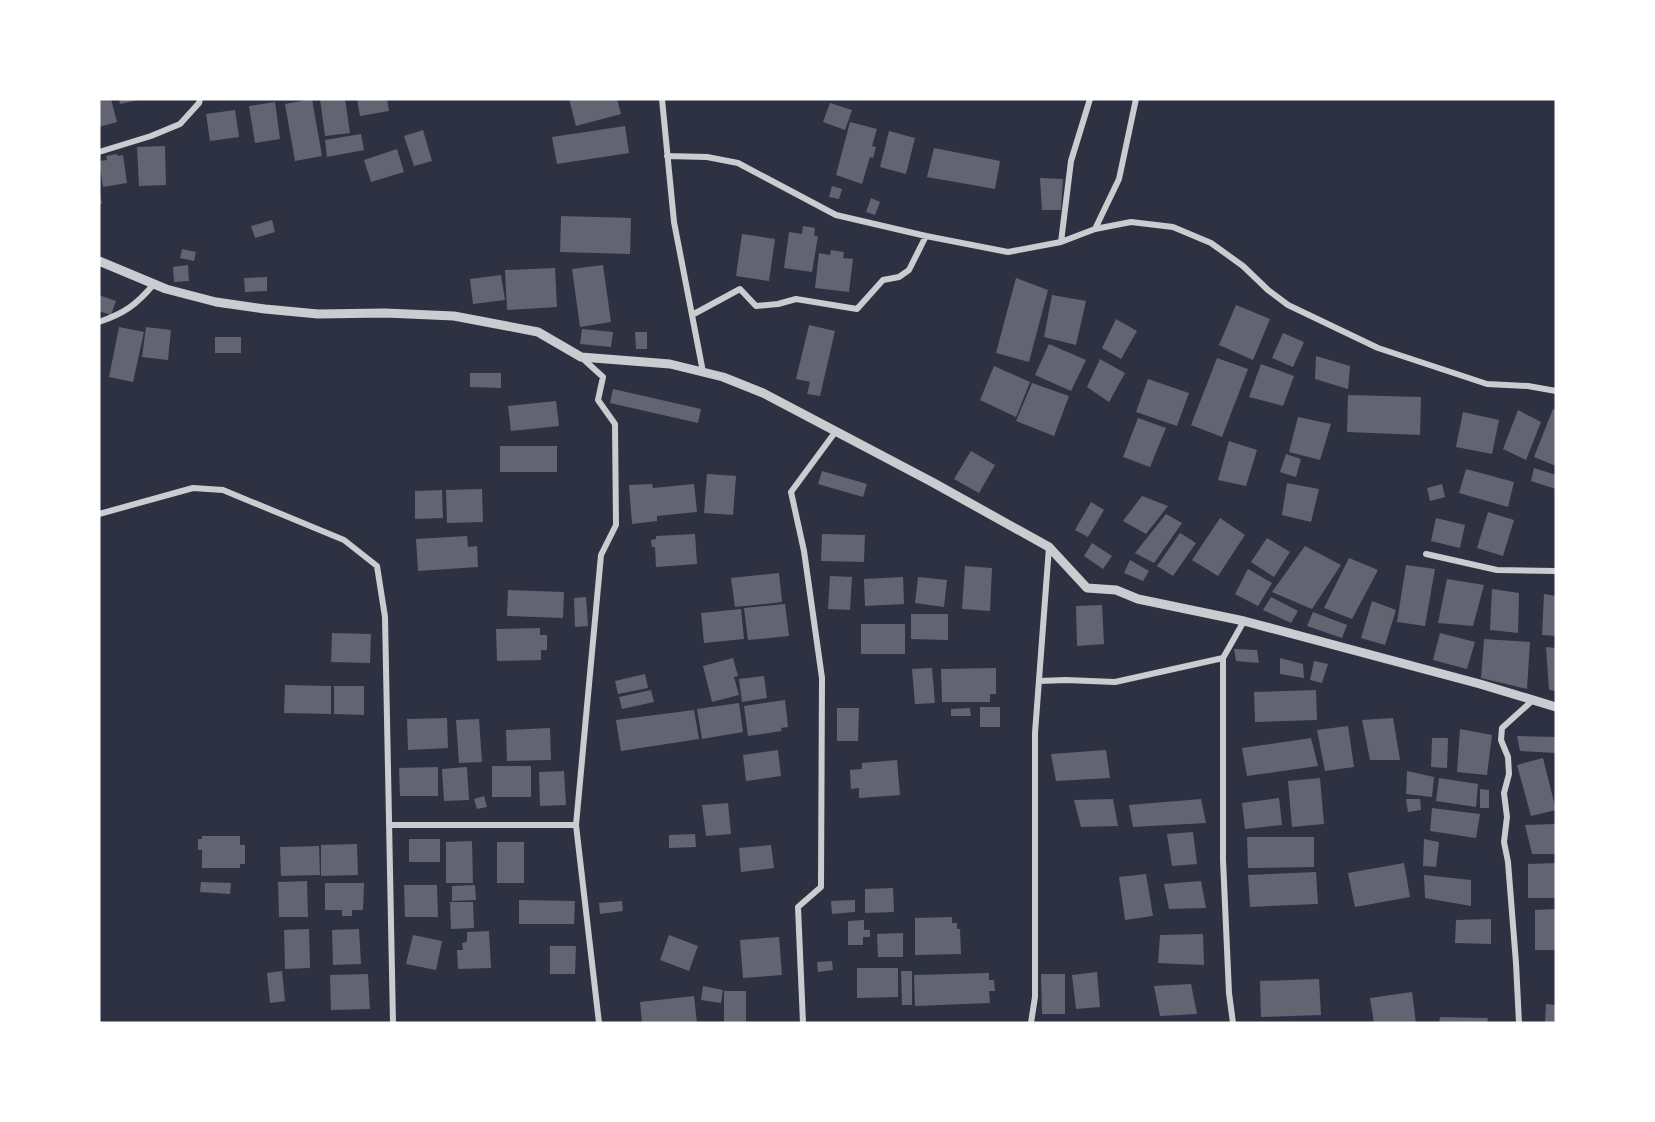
<svg xmlns="http://www.w3.org/2000/svg" width="1655" height="1122" font-family="'Archivo Narrow',sans-serif">
<style>
.building{fill:#626471}
.lines{fill:none;stroke-linecap:round;stroke-linejoin:round}
.minor{stroke:#caccd0;stroke-width:6}
.tertiary{stroke:#caccd0;stroke-width:9}
</style>
<rect width="100%" height="100%" fill="#2d3142"/>
<path class="building" d="M99,99H111L117,122L99,127Z
M119,99H138V100L120,104Z
M312,99L322,156L295,161L285,104Z
M320,99H345L350,133L325,136Z
M357,99H387L389,111L360,116Z
M569,99H617L621,114L576,126Z
M275,102L280,139L255,143L249,106Z
M830,103L852,110L845,130L823,122Z
M235,110L239,137L210,141L206,114Z
M850,122L877,129L872,146L876,147L873,158L870,157L862,184L836,175Z
M625,126L629,153L557,164L552,137Z
M423,130L432,161L414,166L404,136Z
M889,131L915,138L906,174L880,167Z
M361,134L364,150L327,157L325,140Z
M165,146L166,185L139,186L137,147Z
M934,148L1000,161L995,189L927,177Z
M397,149L404,172L371,182L364,160Z
M117,154L118,156L123,155L127,183L103,187L99,161L107,160L106,156Z
M1040,178L1063,179L1061,210H1042Z
M832,186L842,189L839,199L829,197Z
M99,189L102,204H99Z
M871,198L880,202L875,215L866,212Z
M561,216L631,218L630,254L560,252Z
M272,220L275,232L255,238L251,226Z
M803,226L815,228L814,236H818L812,272L784,268L789,232L802,234Z
M742,234L775,239L769,281L736,276Z
M182,249L196,252L194,261L180,258Z
M831,250L844,252L843,258L853,259L849,292L815,288L819,253L830,255Z
M188,265L189,281L174,282L173,267Z
M603,265L611,322L580,327L572,269Z
M555,268L557,307L507,310L505,270Z
M501,275L505,300L473,304L470,279Z
M267,277V291L245,292L244,278Z
M1016,278L1048,290L1029,362L996,353Z
M99,295L116,301L111,315L99,311Z
M1052,295L1086,301L1076,345L1044,337Z
M1236,305L1270,319L1253,360L1219,345Z
M1116,319L1137,331L1121,359L1102,348Z
M809,325L835,331L820,396L807,394L810,382L796,379Z
M119,327L144,332L133,382L109,377Z
M146,327L171,330L168,360L142,357Z
M582,329L613,332L611,347L580,344Z
M635,332H647V349H636Z
M1283,333L1304,342L1293,367L1272,358Z
M215,337H241V353H215Z
M1049,344L1086,360L1071,391L1035,375Z
M1316,356L1350,366L1348,389L1315,379Z
M1217,358L1248,369L1222,437L1191,425Z
M1100,359L1125,373L1109,402L1087,387Z
M1261,364L1294,376L1283,406L1249,397Z
M994,366L1030,382L1016,417L980,400Z
M470,373H501V388L470,387Z
M1148,379L1189,393L1177,426L1136,412Z
M1032,383L1069,396L1054,436L1016,421Z
M613,389L701,409L698,423L610,403Z
M1348,395L1421,397L1420,435L1347,432Z
M556,401L559,426L511,431L508,406Z
M1553,409L1556,410V466L1534,457Z
M1518,410L1541,422L1526,460L1503,449Z
M1463,412L1499,420L1492,454L1456,447Z
M1298,417L1331,424L1320,460L1289,452Z
M1138,418L1166,428L1150,467L1123,457Z
M1229,441L1257,450L1246,486L1218,480Z
M500,446H557V472H500Z
M971,451L995,465L979,493L954,479Z
M1286,454L1301,459L1296,477L1280,472Z
M1534,468L1556,475V489L1531,481Z
M1466,469L1514,482L1508,507L1459,493Z
M822,471L867,484L863,497L818,484Z
M707,474L736,476L733,515L704,513Z
M1287,483L1319,489L1311,522L1282,515Z
M652,484L653,488L694,484L697,512L657,516V521L632,524L629,485Z
M1442,484L1445,497L1430,501L1427,488Z
M482,489L483,522L447,523L446,490Z
M442,490L443,518L415,519V491Z
M1142,496L1168,506L1146,534L1123,521Z
M1091,502L1104,510L1088,537L1075,530Z
M1488,512L1514,520L1503,556L1477,548Z
M1166,514L1182,523L1154,563L1135,553Z
M1220,518L1245,535L1218,576L1192,560Z
M1436,518L1465,525L1460,548L1431,541Z
M1180,533L1196,543L1173,576L1157,566Z
M695,534L697,564L656,567L655,547H652L651,540L656,539V536Z
M822,534L865,535L864,562L821,561Z
M467,536L468,547L477,546L478,567L418,571L416,539Z
M1267,538L1290,552L1274,577L1251,562Z
M1092,543L1112,556L1103,569L1084,556Z
M1305,546L1341,565L1312,609L1272,592Z
M1349,558L1378,570L1352,619L1324,608Z
M1130,560L1149,571L1143,581L1124,573Z
M1406,565L1435,569L1425,626L1397,622Z
M965,566L992,568L990,611L962,609Z
M1248,569L1272,583L1258,606L1235,594Z
M779,573L782,602L735,607L731,578Z
M830,576L852,577L850,610L828,609Z
M903,577L904,604L865,606L864,579Z
M918,577L947,580L944,607L915,603Z
M1447,579L1484,585L1473,626L1438,623Z
M1492,589L1519,593L1518,633L1490,630Z
M508,590L564,592L563,618L507,616Z
M1544,594L1556,596V636L1542,635Z
M586,597L588,626L575,627L574,598Z
M1271,597L1298,611L1291,623L1263,610Z
M1372,601L1396,610L1385,645L1361,638Z
M785,604L789,636L748,640L744,608Z
M1102,605L1104,644L1077,646L1076,606Z
M741,609L744,639L704,643L701,613Z
M1313,612L1347,625L1342,638L1307,626Z
M911,614H948V640L911,639Z
M861,624H905V654H861Z
M540,628V635H547V650H541V660L497,661L496,629Z
M332,633L371,634L370,663L331,662Z
M1440,633L1475,642L1467,669L1433,660Z
M1484,639L1530,642L1527,689L1481,678Z
M1546,647L1556,648V691L1549,690Z
M1234,649L1257,650L1259,663L1236,661Z
M733,658L738,676L734,677L739,695L712,702L703,666Z
M1280,658L1303,664L1304,678L1280,674Z
M1314,661L1328,664L1322,683L1310,680Z
M932,668L935,703L915,704L912,669Z
M996,668V694H990V702H942L941,669Z
M645,674L648,688L618,694L615,681Z
M764,676L767,698L742,702L739,679Z
M285,685L331,686V714L284,713Z
M334,686H364V715L334,714Z
M651,690L654,702L622,709L619,697Z
M1316,690L1317,720L1255,722L1254,692Z
M785,700L788,727L781,728L782,731L748,736L744,706Z
M739,703L743,732L702,739L697,709Z
M980,707H1000V727H980Z
M837,708H859L858,741H837Z
M970,708L971,716H951V709Z
M694,710L699,739L621,751L616,720Z
M447,718L448,748L408,750L407,719Z
M1393,718L1400,760H1370L1362,720Z
M479,719L482,762L459,763L456,720Z
M1348,726L1354,767L1325,771L1317,730Z
M550,728L551,760L507,761L506,730Z
M1460,729L1492,735L1487,775L1457,772Z
M1517,736L1556,737V753L1520,751Z
M1311,738L1318,766L1247,776L1242,748Z
M1432,738H1448L1447,768L1431,767Z
M778,750L781,776L746,781L743,755Z
M1106,750L1110,778L1056,781L1051,754Z
M1543,758L1556,810L1531,816L1517,765Z
M897,760L900,795L859,798V788L851,789L850,770L862,769V763Z
M492,766H531V797H492Z
M438,767V796H400L399,768Z
M467,767L469,800L444,801L442,769Z
M564,771L566,805L540,806L539,772Z
M1407,771L1434,777L1432,797L1406,794Z
M1320,778L1324,824L1292,827L1288,781Z
M1439,778L1478,784L1476,807L1436,801Z
M1480,789L1489,790V808H1480Z
M484,796L487,807L477,809L474,799Z
M1279,798L1282,825L1245,829L1242,803Z
M1113,799L1118,826L1081,827L1074,800Z
M1201,799L1206,823L1133,827L1129,805Z
M1406,799H1420L1421,810L1408,812Z
M728,803L731,834L706,836L702,805Z
M1432,808L1480,814L1476,838L1430,831Z
M1556,824V854H1532L1525,825Z
M1193,832L1197,864L1172,866L1167,834Z
M695,834L696,847L669,848V835Z
M202,836H240V845H245V864H240V868H202V850H198V839H202Z
M1247,837H1314V867L1248,868Z
M409,839H440V862H409Z
M1424,839L1439,842L1436,867L1423,866Z
M472,841L473,883H446V842Z
M497,842H524V883H497Z
M357,844L358,875L321,876V845Z
M771,845L774,868L741,872L739,848Z
M319,846L320,875L281,876L280,847Z
M1404,863L1410,897L1355,907L1348,873Z
M1556,863V898H1528V864Z
M1316,872L1318,904L1250,907L1248,875Z
M1146,874L1153,916L1125,920L1119,877Z
M1424,875L1471,880V906L1425,898Z
M307,881L308,917H279L278,882Z
M1201,881L1206,908L1169,909L1164,884Z
M201,882L231,883L230,894L200,892Z
M325,883H364L363,910H352V916H342V910H325Z
M404,885H437L438,917H405Z
M475,885L476,900L452,901V886Z
M893,888L894,912L865,913V889Z
M519,900L575,901L574,924H519Z
M855,900V912L832,914L831,901Z
M622,901L623,911L600,914L599,903Z
M450,902H473L474,928L451,929Z
M1556,909V950H1535V910Z
M952,917V923H957V929H960L961,954L915,955V918Z
M1491,919V944L1455,943L1456,920Z
M864,920V930H870V937H863V945H848V921Z
M309,929L310,968L285,969L284,930Z
M359,929L361,964L333,965L332,930Z
M489,931L491,968L458,969L457,950H463L462,943L467,942V932Z
M903,933V957H878L877,934Z
M1203,934L1204,965L1158,963L1160,935Z
M413,935L442,941L436,970L406,964Z
M669,935L698,946L689,971L660,960Z
M779,937L782,975L743,978L740,940Z
M550,946H576L575,974H550Z
M832,961L833,970L818,972L817,962Z
M857,968H898V997L857,998Z
M282,971L285,1001L270,1003L267,973Z
M901,971H912V1005H902Z
M1097,972L1100,1007L1076,1009L1072,975Z
M989,973V980H994L995,991H989L990,1003L915,1006L914,975Z
M368,974L370,1009L331,1010L330,975Z
M1041,974H1065V1014H1042Z
M1319,979L1321,1015L1261,1017L1260,981Z
M1191,984L1197,1014L1160,1016L1154,986Z
M703,986L723,990L721,1003L701,1000Z
M724,991H746V1023H724Z
M1412,992L1416,1023H1374L1370,998Z
M694,996L697,1023H642L640,1002Z
M1546,1004L1556,1005V1023H1545Z
M1440,1017L1488,1018L1487,1023H1439Z"/>
<g class="lines">
<path class="minor" d="M662,99L674,222L703,372
M99,152L151,136L180,124L199,103L200,99
M667,156L707,157L738,163L836,215L926,236L1008,252L1061,242L1095,229L1131,222L1173,227L1211,243L1243,266L1268,290L1288,305L1378,348L1487,384L1528,386L1556,391
M1095,229L1119,179L1136,99
M1061,242L1071,161L1090,99
M692,315L740,289L756,306L778,304L796,299L857,309L883,280L899,277L909,270L926,236
M99,322C125,313 136,305 154,284
M581,357L603,377L598,400L615,424L616,525L601,555L576,825L599,1023
M99,514L193,488L223,490L344,540L377,566L385,617L393,1023
M1426,554L1497,570L1556,571
M1039,681L1066,680L1115,682L1223,658
M389,825H576
M803,1023L798,907L821,887L822,678L804,551L791,492L836,431
M1031,1023L1035,997V733L1049,547
M1233,1023L1229,993L1223,860V658L1244,621
M1519,1023L1516,963L1508,862L1504,842L1507,817L1504,793L1509,774L1508,757L1501,740L1502,728L1533,700"/>
<path class="tertiary" d="M99,261L166,289L216,302L265,309L318,314L385,313L454,316L538,332L581,357L670,364L723,377L763,393L932,482L1049,547L1087,588L1116,590L1138,599L1244,621L1480,684L1556,707"/>
</g>
<rect width="1655" height="1122" fill="none" stroke="#ffffff" stroke-width="201"/>
</svg>
